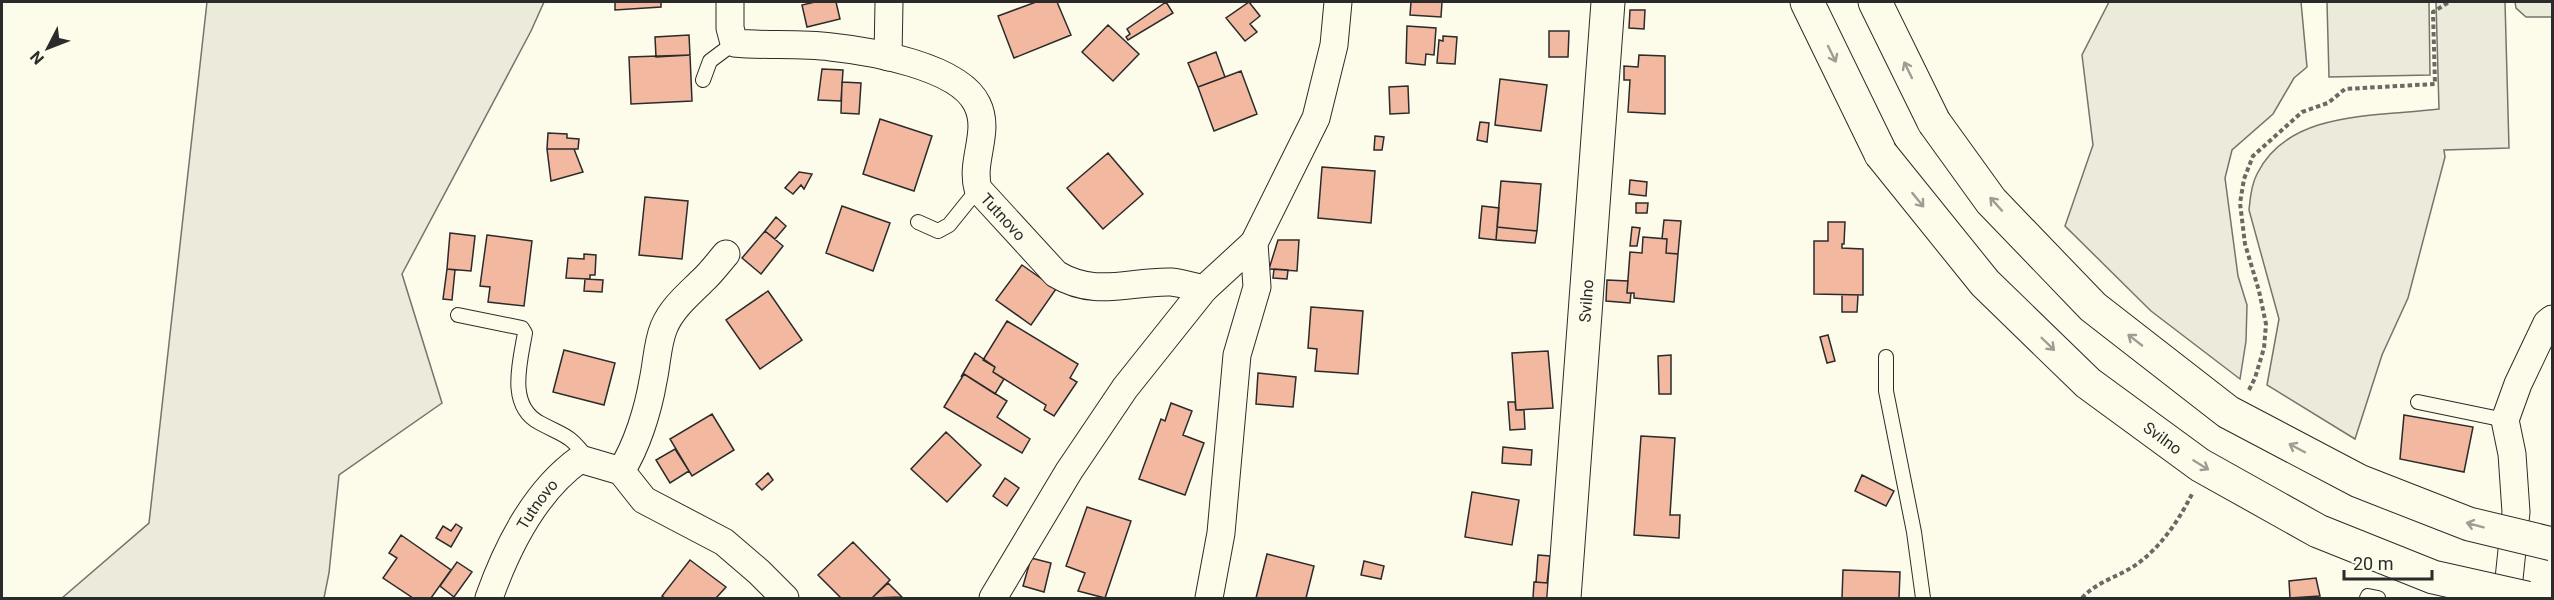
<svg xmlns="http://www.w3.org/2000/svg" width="2554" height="600" font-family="Roboto,sans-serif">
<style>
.green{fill:#ecebdb;stroke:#74746e;stroke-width:1.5}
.building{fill:#f2b8a0;stroke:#2b2b2b;stroke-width:1.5}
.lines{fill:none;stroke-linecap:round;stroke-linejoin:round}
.service-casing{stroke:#2b2b2b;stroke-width:16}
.minor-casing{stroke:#2b2b2b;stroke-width:29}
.primary-casing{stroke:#2b2b2b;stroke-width:35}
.motorway-casing{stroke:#2b2b2b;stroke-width:35}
.path{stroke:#6a6964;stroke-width:4;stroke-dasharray:4.5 3;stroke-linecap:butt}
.service{stroke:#fdfbea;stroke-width:14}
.minor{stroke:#fdfbea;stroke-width:27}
.primary{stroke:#fdfbea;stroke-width:33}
.motorway{stroke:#fdfbea;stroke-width:33}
.motorway-bridge-casing{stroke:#2b2b2b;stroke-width:35;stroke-linecap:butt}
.motorway-bridge{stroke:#fdfbea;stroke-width:33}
.oneway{stroke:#9e9d94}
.labels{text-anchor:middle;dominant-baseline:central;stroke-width:4.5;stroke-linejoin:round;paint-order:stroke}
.street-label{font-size:16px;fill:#2b2b2b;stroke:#fdfbea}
</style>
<rect width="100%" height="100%" fill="#fdfbea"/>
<path class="green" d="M207,2H544L531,31L402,274L442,403L339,475L329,573L324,598H62L149,523Z
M2109,2H2301L2307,67L2294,78L2273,114L2232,150L2225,178L2238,276L2247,305L2246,341L2240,379L2151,311L2065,226L2093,145L2082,55Z
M2327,2H2429L2430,75L2329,77Z
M2436,2H2505L2509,148L2444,150L2445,157L2408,298L2382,355L2355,439L2267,385L2279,319L2249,210C2250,199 2251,185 2257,174C2289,109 2378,117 2439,109Z
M2515,2H2552V17H2526L2516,8Z"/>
<path class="building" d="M615,2H661V7L615,10Z
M815,2H836L840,19L807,27L802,5Z
M1036,2H1057L1071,35L1014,58L998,16Z
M1166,2L1173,13L1128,40L1126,37L1130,34L1127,29Z
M1249,2L1260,16L1250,24L1257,32L1245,41L1226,18Z
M1411,2H1442L1441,17L1410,15Z
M1630,10H1645L1644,29L1629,28Z
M1108,25L1139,54L1113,81L1082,52Z
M1407,26L1436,28L1434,55L1426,54L1425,65L1406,63Z
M1549,31H1569L1568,57H1549Z
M689,35L690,55L656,57L655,37Z
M1443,36L1457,37L1455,64L1437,63L1439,40L1443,41Z
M1216,52L1225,77L1198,87L1188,63Z
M690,55L692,101L631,104L629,57Z
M1639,55L1665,56V114L1628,112L1630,80H1624V66L1638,67Z
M822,69L843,70L841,101L818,100Z
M1241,71L1257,114L1214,131L1198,87Z
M1500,79L1547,85L1541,131L1495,125Z
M842,82L861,83L859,114L841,113Z
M1408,86L1409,113L1390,114L1389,87Z
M880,119L932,136L914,191L863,174Z
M1480,122L1489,123L1487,142L1477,140Z
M548,133L567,134V138L579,139L578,149H547Z
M1375,136L1384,137L1382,150H1374Z
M547,149H574L583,172L551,181Z
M1108,153L1143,194L1103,229L1067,188Z
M1322,167L1375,171L1371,223L1318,218Z
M799,172L812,174L804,189L801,185L793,194L785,188Z
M1630,180L1647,182L1646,196L1629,194Z
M1501,181L1541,184L1537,231L1497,227Z
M645,197L688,201L682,259L639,255Z
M1636,203H1648L1647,213H1636Z
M842,206L890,223L873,271L826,253Z
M1482,206L1499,208L1496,240L1479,238Z
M776,217L786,226L775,239L765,231Z
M1664,220L1681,221L1678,254L1666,253L1667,239H1662Z
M1828,222H1845L1844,244H1842V248L1863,249V295L1814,294V241H1828Z
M1497,227L1537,231L1535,243L1496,240Z
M1632,227L1640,228L1637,246H1630Z
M765,231L783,246L761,274L742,258Z
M450,233L475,236L471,271L447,269Z
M487,235L532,241L524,306L488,302L490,287L480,286Z
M1643,237L1667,239L1666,253L1678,254L1674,302L1634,298V293H1627L1630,252L1642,253Z
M1278,240H1299L1297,271L1269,269Z
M584,254L596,255L595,275H590V279L566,278L568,258L584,259Z
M1022,265L1056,289L1031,325L996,300Z
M447,269L455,270L452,300L443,299Z
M1274,269L1288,270L1287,279L1273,278Z
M585,279L603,280L602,292L584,291Z
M1607,280L1628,281L1627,293H1631L1630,303L1606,301Z
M768,291L802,340L760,369L726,320Z
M1842,295H1858L1857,312H1842Z
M1311,307L1363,311L1358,374L1315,371L1317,349L1308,348Z
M1007,321L1078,364L1070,378L1077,382L1054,416L1044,410L1046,405L993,372L995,367L983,360Z
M1828,335L1835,361L1827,363L1820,337Z
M564,350L615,363L604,405L553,392Z
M1548,351L1553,408L1516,410L1512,353Z
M975,353L995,367L993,372L1004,379L995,394L964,374L961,377Z
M1671,355V394H1659L1658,356Z
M1258,373L1296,377L1293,407L1256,404Z
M964,374L1007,401L997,417L1030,439L1022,453L944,407Z
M1508,402H1515L1516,410H1524L1525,429L1510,430Z
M1171,403L1192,411L1183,435L1204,443L1185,495L1139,479L1161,419L1165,421Z
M712,414L734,450L692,476L670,439Z
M2404,415L2473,427L2464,472L2400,459Z
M946,432L981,465L947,502L911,469Z
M1641,436L1675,438L1670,515H1680L1679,538L1634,535Z
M1503,447L1532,450L1531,465L1502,463Z
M675,449L689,471L670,483L656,460Z
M768,473L773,480L762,490L756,484Z
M1862,475L1894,491L1886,506L1855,491Z
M1005,478L1019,488L1007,506L993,496Z
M1472,492L1519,500L1512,545L1465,537Z
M1087,507L1131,521L1105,598L1078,591L1085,573L1066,566Z
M456,524L462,528L451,547L436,538L443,526L451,531Z
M401,535L451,570L431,598H413L383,578L397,558L389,553Z
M853,542L890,580L872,598H841L818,575Z
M1267,554L1314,566L1306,598H1256Z
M1538,555L1550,556L1547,583L1536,582Z
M1031,558L1051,563L1044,592L1023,586Z
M690,560L726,587L716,598H665L662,596Z
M1364,561L1384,566L1381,579L1361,575Z
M457,562L472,572L454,597L440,586Z
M1843,570L1900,572L1899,598H1842Z
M2316,578L2320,596L2290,598L2289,581Z
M1534,582L1548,583L1547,598H1533Z
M888,583L902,597L872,598Z"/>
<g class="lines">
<defs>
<path id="service" d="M703,80L710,61L734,43
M918,222L938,231L949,225L978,189
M458,315L522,328L525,333C520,362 507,406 540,423C566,437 568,433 588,459
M1886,357V391L1914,532L1923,598
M2418,402L2505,420
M2367,598L2368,596L2378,598"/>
<g id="minor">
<path id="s1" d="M730,2V28L734,43C766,46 799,43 831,47C869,51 959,66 977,104C991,132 970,160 978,189L1056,274C1096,298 1128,281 1171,282C1182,283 1194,287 1204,289"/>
<path d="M888,57L889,2"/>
<path d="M621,471C637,446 648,410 653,381C657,363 657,344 664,327C672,308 688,295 702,281C711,273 718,263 726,254"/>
<path id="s2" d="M489,598C507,547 535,491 580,459L621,471L644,500L724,542L759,572L785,598"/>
<path d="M993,598L1069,471L1125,388L1204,289L1254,243"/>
<path d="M1209,598L1221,533L1237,355L1257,287L1254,243L1316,118L1334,45L1338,2"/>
<path d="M2507,598L2516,512L2512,454L2505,420L2518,384L2547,323L2552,319"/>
</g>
<g id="primary">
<path id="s3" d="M1564,598L1608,2"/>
</g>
<path id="motorway" d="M1807,2L1881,154
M1875,2L1934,122"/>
</defs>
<use href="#service" class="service-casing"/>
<use href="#minor" class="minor-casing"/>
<use href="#primary" class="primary-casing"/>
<use href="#motorway" class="motorway-casing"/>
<path class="path" d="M2249,390L2255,378L2264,348L2266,324L2259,291L2245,244L2240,203L2244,179L2253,156L2302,112L2328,103L2345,89L2435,84L2433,12L2449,2
M2082,598C2098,580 2123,576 2141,561C2163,544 2180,518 2192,494"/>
<use href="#service" class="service"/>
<use href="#minor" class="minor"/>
<use href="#primary" class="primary"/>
<use href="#motorway" class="motorway"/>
<defs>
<g id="motorway-bridge">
<path d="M1934,122L1991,201L2093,307L2228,412L2359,481L2469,524L2552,544"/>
<path id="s4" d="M1881,154L1985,283L2088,383L2200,465L2318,531L2433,577L2527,598"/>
</g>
</defs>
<use href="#motorway-bridge" class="motorway-bridge-casing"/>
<use href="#motorway-bridge" class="motorway-bridge"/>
</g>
<defs><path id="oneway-shaft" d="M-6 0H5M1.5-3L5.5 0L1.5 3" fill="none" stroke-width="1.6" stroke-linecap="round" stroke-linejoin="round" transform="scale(1.5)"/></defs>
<g class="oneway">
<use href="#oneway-shaft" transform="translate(1832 54) rotate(64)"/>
<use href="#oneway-shaft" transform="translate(1908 70) rotate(-116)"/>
<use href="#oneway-shaft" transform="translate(1918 200) rotate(51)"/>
<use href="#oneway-shaft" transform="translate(1996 204) rotate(-132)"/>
<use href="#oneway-shaft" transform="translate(2135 340) rotate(-142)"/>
<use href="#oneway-shaft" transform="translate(2048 344) rotate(44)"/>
<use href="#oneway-shaft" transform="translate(2297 448) rotate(-152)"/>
<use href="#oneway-shaft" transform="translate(2201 465) rotate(32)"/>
<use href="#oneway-shaft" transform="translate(2475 525) rotate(-165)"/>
</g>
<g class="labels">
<g class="street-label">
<text stroke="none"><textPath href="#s1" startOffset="424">Tutnovo</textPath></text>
<text stroke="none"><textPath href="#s3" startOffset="298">Svilno</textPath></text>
<text stroke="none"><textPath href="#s4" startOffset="402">Svilno</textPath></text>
<text stroke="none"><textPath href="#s2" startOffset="106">Tutnovo</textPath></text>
</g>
</g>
<rect width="2554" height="600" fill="none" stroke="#2b2b2b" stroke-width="6"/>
<g transform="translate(48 48) rotate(228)" stroke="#fdfbea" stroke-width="4.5" paint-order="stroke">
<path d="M0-4.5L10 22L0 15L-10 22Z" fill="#2b2b2b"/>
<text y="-9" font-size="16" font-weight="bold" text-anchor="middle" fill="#2b2b2b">N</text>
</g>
<path d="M2344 570v9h88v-9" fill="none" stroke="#2b2b2b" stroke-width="3"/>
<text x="2353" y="570" font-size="18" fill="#2b2b2b" stroke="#fdfbea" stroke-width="4.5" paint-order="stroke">20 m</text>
</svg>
